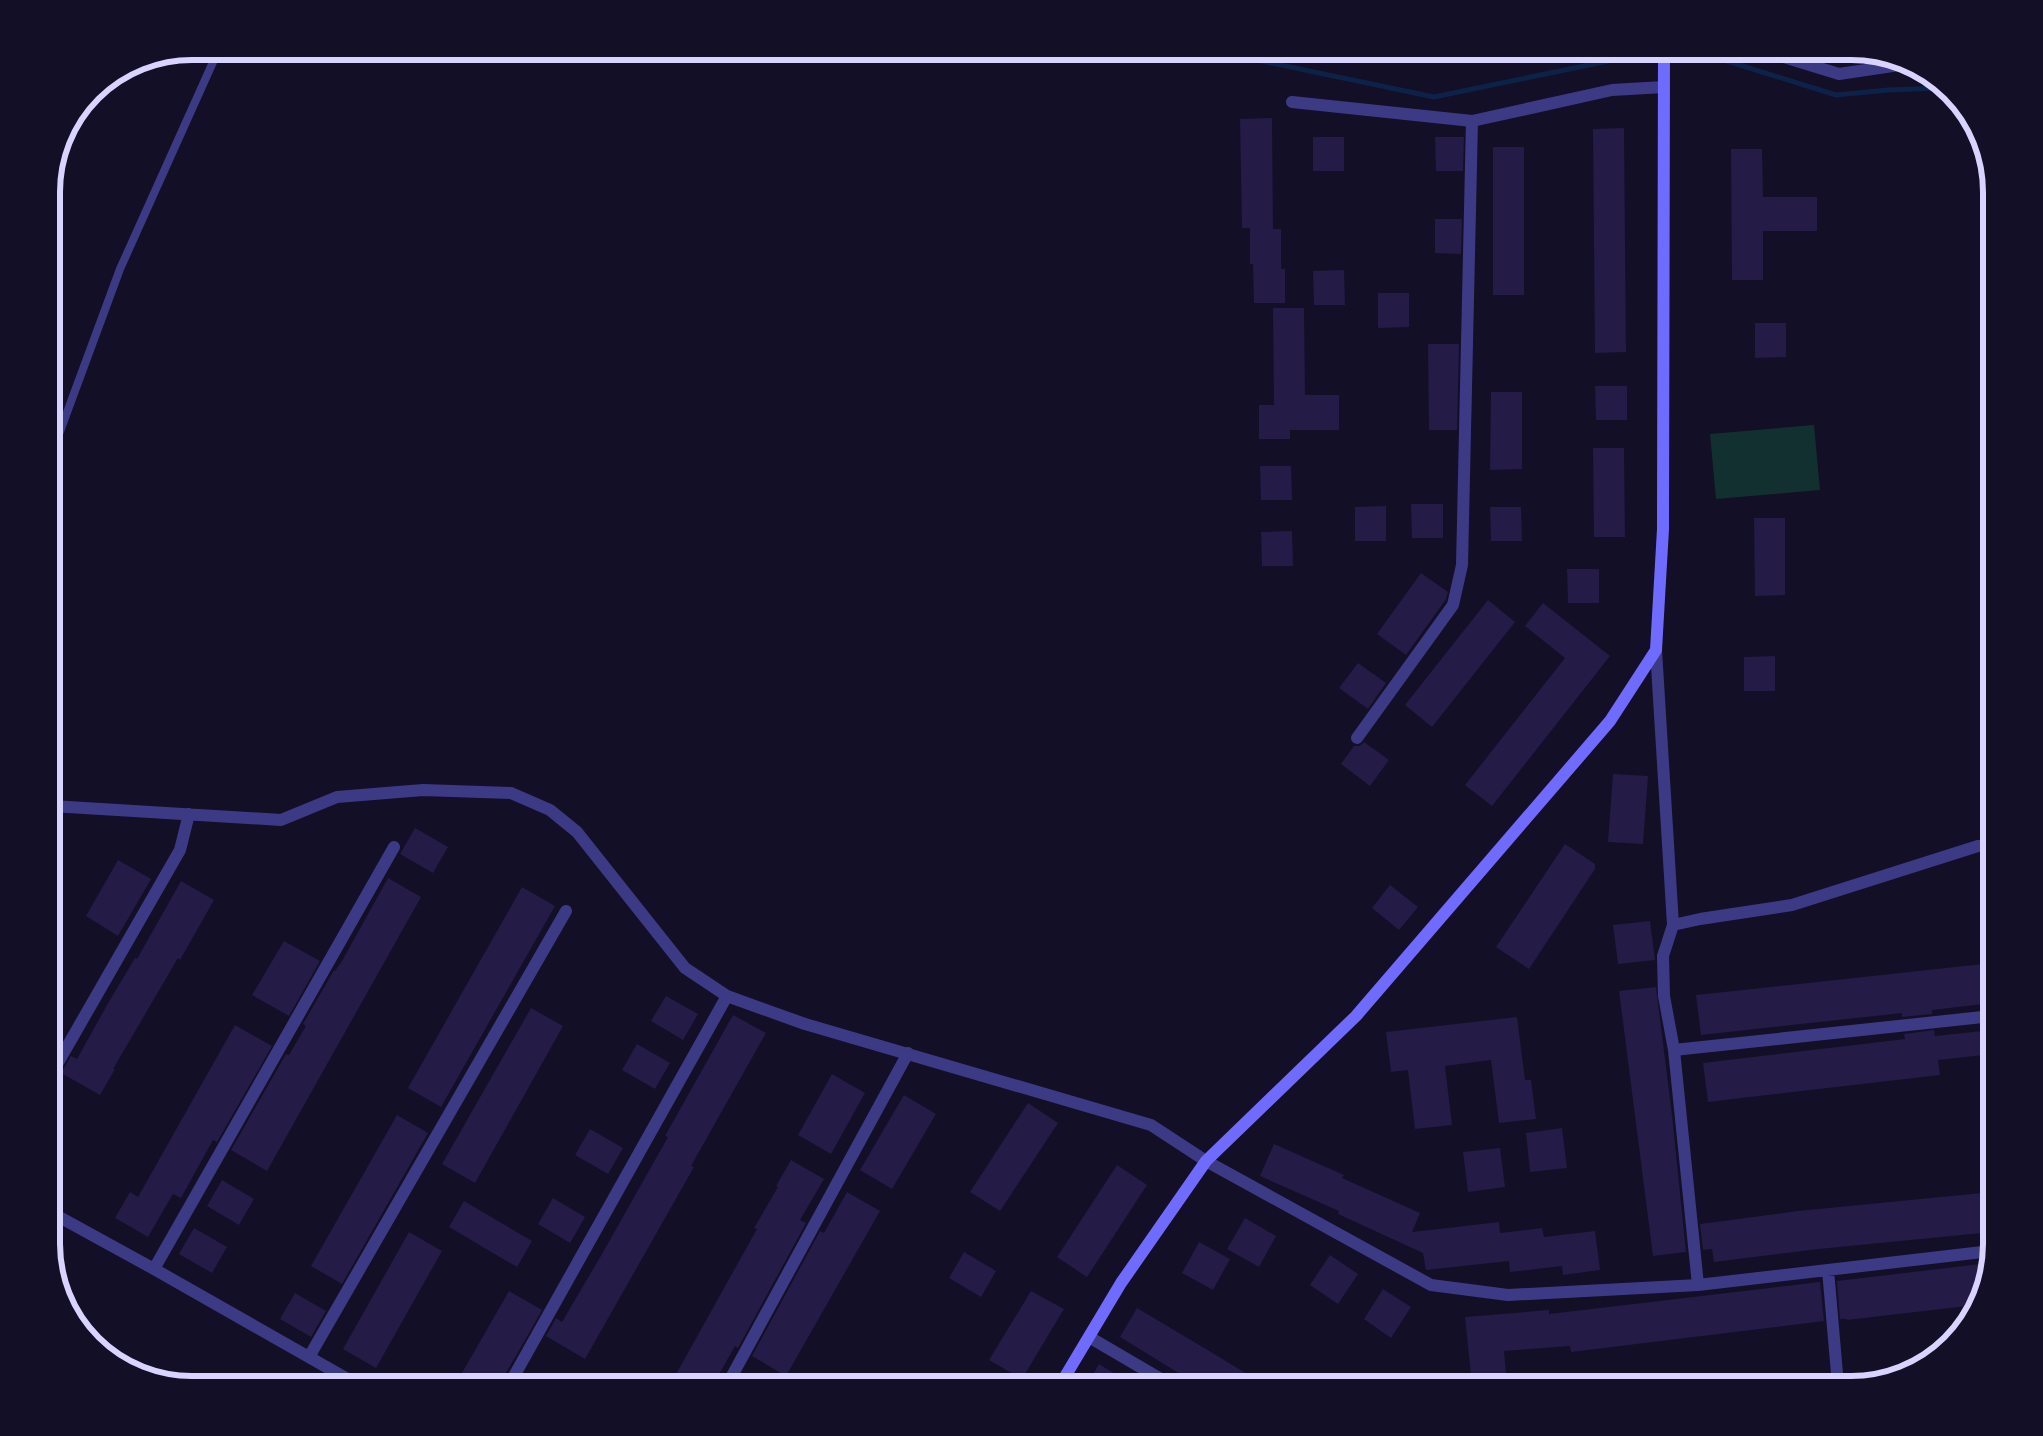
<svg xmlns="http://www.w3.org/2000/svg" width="2043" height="1436" font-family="'PT Sans Narrow',sans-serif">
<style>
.green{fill:#12302f}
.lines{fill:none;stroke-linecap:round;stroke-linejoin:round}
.stream{stroke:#0c2248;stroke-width:5}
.building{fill:#241b47}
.service{stroke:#3d3a85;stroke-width:8}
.minor{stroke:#3d3a85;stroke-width:12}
.secondary{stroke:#6f6bff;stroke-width:12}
.rim{fill:none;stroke:#d9d4ff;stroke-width:6}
</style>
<rect width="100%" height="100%" fill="#130f26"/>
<path class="green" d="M1814,425L1820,490L1716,499L1710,434Z"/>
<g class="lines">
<path class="stream" d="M1214,51L1434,97L1647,53H1701L1836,95L1888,90L1943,88"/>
</g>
<path class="building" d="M1272,118L1273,229H1281V269H1285V303H1254L1253,264H1250V228H1242L1240,119Z
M1624,128L1626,352L1595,353L1593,129Z
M1313,137H1344V171H1313Z
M1435,137H1464L1463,171H1436Z
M1493,147H1524V295H1493Z
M1731,149H1762L1763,197H1817V231H1763V280H1732Z
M1435,219H1462L1461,254L1435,253Z
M1344,270L1345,305H1314L1313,271Z
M1378,293H1409V327L1378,328Z
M1273,308H1304L1305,395H1339V430H1290V439H1259V405H1274Z
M1755,323H1786V357L1755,358Z
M1428,344H1459L1457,430H1429Z
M1595,386H1627V420H1596Z
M1491,392H1522V469L1490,470Z
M1593,448H1624L1625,537H1594Z
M1260,466H1291L1292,500H1261Z
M1411,504H1443V538H1412Z
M1386,506V541H1355V507Z
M1490,507H1521L1522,541H1491Z
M1754,518H1785V595L1755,596Z
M1292,531L1293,566H1262L1261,532Z
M1567,569H1599V603H1568Z
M1421,573L1448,592L1446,599L1406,655L1377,634Z
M1488,600L1515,622L1432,727L1405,705Z
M1543,603L1610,656L1492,806L1465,785L1565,658L1525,626Z
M1775,656V691H1744V657Z
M1358,663L1386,683L1368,709L1339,688Z
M1364,742L1389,760L1370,786L1341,764L1354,746H1360Z
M1613,774L1648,776L1643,844L1608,842Z
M415,828L448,847L433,873L400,854Z
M1565,844L1595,864V869L1529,969L1496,947Z
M118,860L151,879L118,936L86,916Z
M388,878L421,897L267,1171L231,1150L286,1054L289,1055L303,1031L306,1026L303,1024L334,970L335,971L342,961Z
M181,881L214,900L180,960L178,958L113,1069H115L100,1095L61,1073L71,1056L77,1059L107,1005L135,958L137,959Z
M1390,885L1418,907L1399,930L1372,908Z
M522,887L555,906L441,1107L408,1088Z
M1650,921L1655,960L1618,964L1613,925Z
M284,941L320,961L289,1016L252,995Z
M1992,963V1003L1932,1010V1014L1902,1017V1013L1701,1035L1696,995Z
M1656,987L1672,1115L1686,1252L1653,1256L1619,991Z
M666,996L698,1014L683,1040L651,1021Z
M531,1008L563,1026L475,1183L442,1164Z
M733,1015L766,1033L691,1166L694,1167L585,1359L546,1336L556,1318L562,1322L602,1254L668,1137L665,1136Z
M1517,1017L1525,1080H1531L1536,1119L1499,1123L1491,1060L1445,1066L1452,1125L1415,1129L1408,1070L1391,1072L1386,1032Z
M235,1025L272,1046L217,1142L213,1140L181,1198L173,1194L148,1237L115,1218L130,1192L138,1197Z
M1934,1030L1935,1036L1992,1030V1054L1938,1060L1940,1075L1708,1102L1703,1063L1905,1039L1904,1034Z
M637,1044L670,1063L655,1089L622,1070Z
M832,1074L865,1093L831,1154L798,1135Z
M904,1095L936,1114L892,1189L860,1170Z
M1028,1103L1058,1123L1000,1211L970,1192Z
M397,1115L428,1133L342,1284L311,1266Z
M1562,1128L1567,1168L1530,1172L1526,1133Z
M590,1129L623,1148L608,1174L575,1155Z
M1274,1144L1344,1175L1342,1178L1420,1213L1412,1232L1499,1222L1500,1233L1542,1228L1544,1237L1595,1231L1600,1270L1563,1275L1562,1266L1510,1272L1509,1261L1426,1270L1423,1253L1338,1214L1339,1211L1260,1176Z
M1500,1148L1505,1187L1468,1192L1463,1152Z
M791,1160L824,1179L800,1220L806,1223L738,1348L735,1346L713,1385H670L757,1229L754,1228L778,1187L776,1186Z
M1117,1165L1147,1185L1087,1277L1057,1257Z
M222,1180L254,1199L239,1225L207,1206Z
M847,1192L880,1211L786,1376L752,1356L820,1231L824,1233Z
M1992,1192V1232L1819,1249L1714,1262L1712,1249L1703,1250L1700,1224L1798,1211Z
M553,1198L585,1217L570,1243L538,1224Z
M464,1201L532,1241L517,1267L449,1227Z
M1245,1218L1276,1236L1259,1267L1227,1249Z
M194,1228L227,1247L212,1273L179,1254Z
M409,1232L442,1251L376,1368L343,1349Z
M1199,1242L1230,1259L1213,1290L1182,1273Z
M964,1252L996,1271L981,1297L949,1278Z
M1330,1255L1358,1274L1338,1304L1310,1285Z
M1989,1263L1984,1289L1976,1305L1847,1320V1319H1840L1837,1281Z
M1820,1282L1824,1321L1571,1352L1570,1346L1504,1351L1507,1385H1472L1465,1317L1549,1310V1314Z
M1383,1289L1411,1307L1391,1338L1364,1319Z
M509,1291L542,1310L532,1328L499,1385H455Z
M1031,1291L1064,1309L1022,1379L989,1360Z
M295,1293L326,1311L311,1337L280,1319Z
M1137,1308L1211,1352L1265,1385H1198L1120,1337Z
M1099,1364L1133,1385H1087Z"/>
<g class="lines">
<path class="service" d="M52,453L120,269L218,51"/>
<path class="minor" d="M1389,51C1425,58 1491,59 1527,51
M1764,51L1839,74L1906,64
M1292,102L1472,121L1612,90L1664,87
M1656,650L1673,925L1663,956L1664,996L1674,1050L1698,1285
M1357,738L1453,605L1462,565L1472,121
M52,806L281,820L337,797L423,790L511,793L550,810L577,832L685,968L727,996L805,1024L1151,1125L1206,1161L1431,1285L1508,1295L1698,1285L1991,1251
M1673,925L1700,919L1792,905L1978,846L1992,845
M1674,1050L1992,1016
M52,1073L180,850L189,814
M52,1213L154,1269L358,1385
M154,1269L394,847
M1828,1270L1838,1385
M1089,1337L1171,1385
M309,1357L566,911
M509,1385L727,996
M727,1385L908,1053"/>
<path class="secondary" d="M1060,1385L1121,1283L1206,1161L1356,1016L1610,721L1656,650L1663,529L1664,51"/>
</g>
<path d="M0 0H2043V1436H0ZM192 60H1851A132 132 0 0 1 1983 192V1244A132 132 0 0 1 1851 1376H192A132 132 0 0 1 60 1244V192A132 132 0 0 1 192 60Z" fill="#130f26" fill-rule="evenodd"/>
<path class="rim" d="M192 60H1851A132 132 0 0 1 1983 192V1244A132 132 0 0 1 1851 1376H192A132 132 0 0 1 60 1244V192A132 132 0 0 1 192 60Z"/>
</svg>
